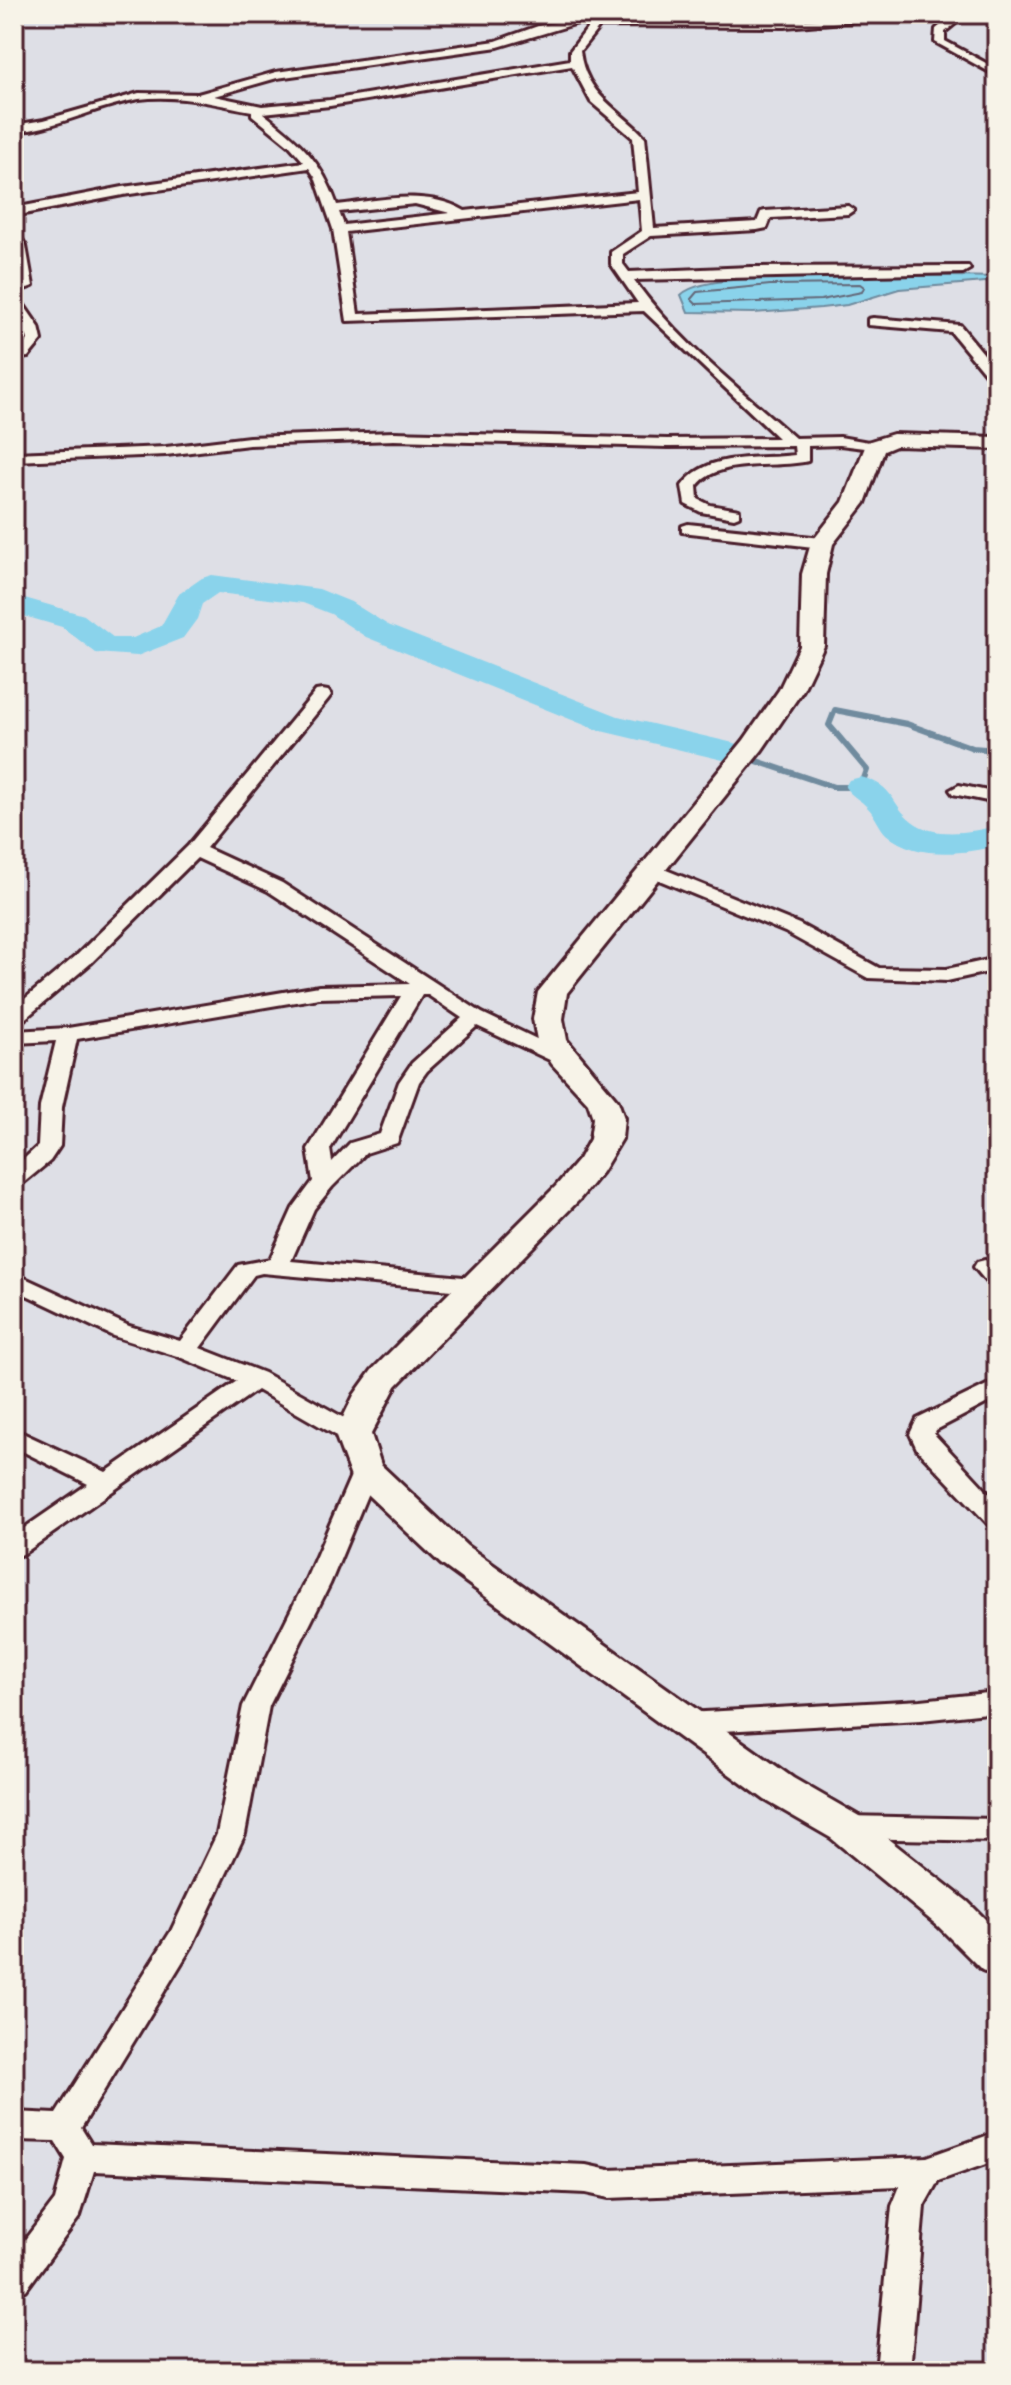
<svg xmlns="http://www.w3.org/2000/svg" width="1011" height="2385" font-family="Mali,sans-serif">
<style>
.water{fill:#8ad3eb;stroke:#708b9e;stroke-width:2}
.lines{fill:none;stroke-linecap:round;stroke-linejoin:round}
.shore{stroke:#646778;stroke-width:2}
.stream{stroke:#708b9e;stroke-width:6}
.river{fill:#8ad3eb;fill-rule:evenodd}
.street-casing{stroke:#4a1f2b;stroke-width:6}
.secondary-casing{stroke:#4a1f2b;stroke-width:6}
.street{fill:#f7f3e8;fill-rule:evenodd}
.secondary{fill:#f7f3e8;fill-rule:evenodd}
</style>
<rect width="100%" height="100%" fill="#dedfe6"/>
<filter id="ink" filterUnits="userSpaceOnUse"><feTurbulence type="fractalNoise" baseFrequency=".0125" numOctaves="2"/><feDisplacementMap in="SourceGraphic" scale="16" xChannelSelector="R" yChannelSelector="G"/><feConvolveMatrix kernelMatrix="1 2 1 2 8 2 1 2 1" color-interpolation-filters="sRGB"/></filter>
<g filter="url(#ink)">
<path class="water" d="M903,275L997,277V281L899,289L847,305L821,308L754,313L688,312L681,295C702,270 862,277 903,275Z"/>
<g class="lines">
<path class="shore" d="M860,284L864,287L862,292L821,300L696,304L691,299L697,292L770,285Z"/>
<path class="stream" d="M727,751L834,787H861L867,770L829,725L835,710L907,724L973,748L997,750"/>
<path class="river" d="M212,575L319,589L351,602L388,625L618,716L738,744L743,751L738,758L727,761L597,730L366,637L331,614L303,603L218,593L202,604L197,619L183,638L137,656L96,653L62,627L14,613V595L84,615L114,638H133L161,626L179,594L202,578Z
M861,777C896,786 890,804 912,821C935,839 970,832 997,826V846C962,854 916,860 886,834C879,827 875,815 868,808C861,800 851,796 845,787L849,780Z"/>
<defs>
<path id="street" d="M544,14H566L597,20L785,21L907,14L902,17L785,27L600,26L580,51C585,95 619,109 645,137L654,228L757,222L761,212L765,211L848,206L854,210L848,214L771,218L767,228L757,230L651,236L623,254V264L629,272L751,267L968,266L970,269L963,273L634,280C677,341 739,388 795,438L840,437L880,444V450L840,445L808,446V461C776,469 719,457 697,486L698,499L710,505L739,510V516L734,518L701,512L685,504L682,486C707,451 757,460 795,455L794,446L667,447L394,440L249,445L166,455L14,461V453L166,447L249,437L394,432L667,439L778,438L644,311L347,321L333,229L315,177L309,168L123,195L14,216V208L123,187L304,162L290,146L252,115V111C215,104 177,94 139,99C102,105 67,123 30,130L14,131V125L44,120L139,93L198,94L276,72L496,41L538,26L568,21ZM578,23L590,25L570,51V60L330,100L262,106L214,96L277,78L498,47ZM572,66L591,102L633,138L638,192L465,211C426,188 380,200 337,205C321,160 300,142 263,113L330,106ZM639,199L642,231L611,252V264L638,303L358,314L346,232ZM415,204L450,213L344,225L339,212Z
M955,14H967L945,32V41L997,69V76L935,42L936,29Z
M14,232L18,233L26,246L33,286L14,293V285L19,283Z
M14,297L19,298L39,327L42,340L28,357L14,359V351L19,350L28,340C24,323 14,314 14,297Z
M873,318L960,325L997,370V383L992,382L951,332L868,325V319Z
M688,524L822,538L830,543L822,548L682,532V526Z
M322,690L328,691L331,695L328,699L206,848L282,883L482,1013L568,1054L571,1058L568,1062H554L477,1026L427,1071L419,1082L397,1143L366,1153L332,1187L314,1209L291,1261L474,1278L482,1280L485,1285L482,1290L474,1292L262,1273L254,1275L200,1348L264,1373L362,1428L365,1434L362,1440L353,1442L344,1440L257,1390L23,1554L14,1557V1535L88,1484L14,1447V1429L106,1472L237,1381L177,1356L113,1336L14,1289V1273L129,1326L180,1341L238,1265L270,1259L293,1208L313,1181L308,1149L401,996L319,998L77,1039L62,1107L60,1146L50,1161L22,1184L14,1186V1168L38,1146L40,1107L56,1041L14,1043V1031L68,1028L319,986L410,984L268,891L197,858L91,963L21,1022L14,1024V1008L77,955L188,846L316,691ZM422,995H428L462,1018L412,1063L399,1082L380,1134L350,1143L332,1162L330,1149Z
M959,785L997,793V803L953,794L950,790Z
M654,865L799,924L879,968L947,969L997,958V970L947,981L868,978L785,932L647,875L645,871L647,867Z
M985,1260L997,1266V1287L989,1285L974,1267L977,1262Z
M997,1380V1398L936,1430L934,1434L997,1502V1527L988,1524L917,1449L910,1434L917,1419Z
M365,1462L374,1465L377,1471L330,1584L269,1706L245,1834L192,1946L81,2128L91,2144L586,2165L609,2170L927,2157L997,2132V2160L938,2181L924,2206L910,2371H876L892,2206L900,2186L609,2198L586,2193L94,2171L80,2216L26,2290L14,2295V2254L55,2200L66,2159L55,2141L14,2140V2112L56,2114L171,1931L217,1834L243,1706L304,1584L353,1471L356,1465Z
M997,1692V1712L921,1720L686,1733L676,1730L672,1723L676,1716L686,1713L921,1700Z
M845,1816L997,1819V1841L845,1838L835,1835L831,1827L835,1819Z"/>
<path id="secondary" d="M893,434L997,437V449L896,446L884,451L865,503L833,544L826,574L824,646L803,690L762,750L567,993L563,1019L567,1040L618,1101L624,1118L622,1139L602,1172L579,1200L396,1386L371,1434L381,1465L467,1546L793,1778L859,1816L968,1902L997,1931V1976L982,1970L938,1926L831,1838L765,1800L441,1564L352,1480L335,1434L354,1395L372,1370L556,1186L579,1159L590,1139L593,1118L588,1103L552,1064L537,1040L533,1019L538,992L744,740L779,690L800,646L802,574L811,543L843,502L867,442Z"/>
</defs>
<use href="#street" class="street-casing"/>
<use href="#secondary" class="secondary-casing"/>
<use href="#street" class="street"/>
<use href="#secondary" class="secondary"/>
</g>
</g>
<rect width="1011" height="2385" fill="none" stroke="#f7f3e8" stroke-width="48"/>
<rect x="24" y="24" width="963" height="2337" fill="none" stroke="#4a1f2b" stroke-width="3" filter="url(#ink)"/>
</svg>
